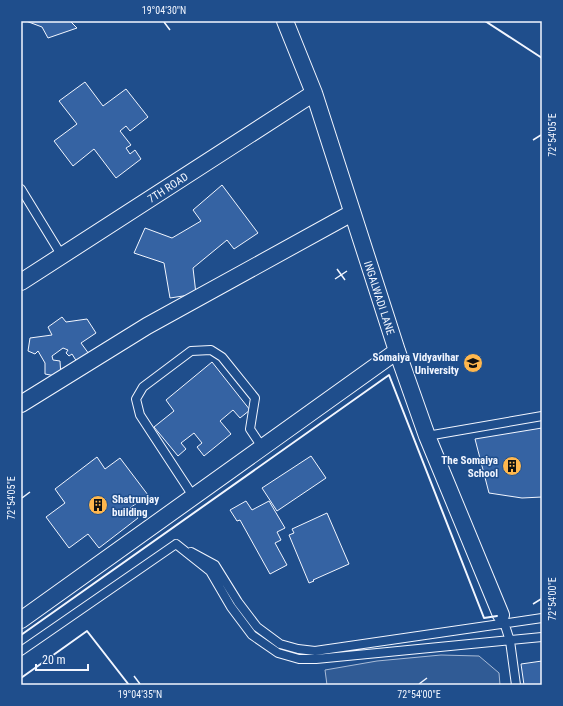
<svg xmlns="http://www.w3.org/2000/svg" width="563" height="706" font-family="'Roboto Condensed',sans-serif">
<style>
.parking{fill:#305b95;stroke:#a8bbd7}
.building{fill:#3563a3;stroke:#f2f6ff}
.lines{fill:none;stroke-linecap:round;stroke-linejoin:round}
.lane-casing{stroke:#f2f6ff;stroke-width:10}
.street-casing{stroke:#f2f6ff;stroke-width:18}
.lane{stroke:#1f4e8c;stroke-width:8}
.street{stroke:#1f4e8c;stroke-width:16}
.wall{stroke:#f2f6ff;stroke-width:2}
.ticks{fill:none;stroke:#f2f6ff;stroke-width:1.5}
.labels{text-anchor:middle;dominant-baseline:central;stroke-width:3;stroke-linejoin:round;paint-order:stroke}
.street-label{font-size:11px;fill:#f2f6ff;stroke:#1f4e8c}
.poi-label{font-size:11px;font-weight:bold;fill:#f2f6ff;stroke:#1f4e8c;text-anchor:end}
.neatline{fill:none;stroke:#f2f6ff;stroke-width:1.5}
.ticks-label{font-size:10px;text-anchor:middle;fill:#f2f6ff}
</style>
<rect width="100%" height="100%" fill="#1f4e8c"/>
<path class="parking" d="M441,655L479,656L499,673L500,685H327L325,670L377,661Z"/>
<path class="building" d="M26,21H70L77,28L48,38L42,27Z
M85,82L103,106L126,89L148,117L130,131L126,126L120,131L131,145L126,148L130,154L135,150L141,159L116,178L94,149L73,166L54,141L77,124L59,101Z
M222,185L258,233L234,249L227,240L193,268L196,294L170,298L164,263L134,253L145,228L172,238L201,221L193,210Z
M62,317L66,322L87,319L96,333L81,343L89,354L77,362L72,354L69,356L66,353L68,350L63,348L52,356L53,360L60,361L61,377L45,374V363L38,351L35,354L28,351L30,338L52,335L48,327Z
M212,362L250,410L240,418L233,410L220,421L231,434L204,456L197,447L202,443L194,433L181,443L186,449L178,456L154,427L174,411L166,400Z
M542,428V497L522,498L489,493L475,439Z
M311,456L326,478L277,511L262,488Z
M97,457L105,469L120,458L148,495L130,508L138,518L99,548L88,534L69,548L46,517L65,503L55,489Z
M246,501L252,510L269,501L285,528L277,532L281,540L275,543L287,565L270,574L240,520L237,521L230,510Z
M327,513L349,564L313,580L314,581L309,583L289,535L294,533L292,529Z
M542,661V685H524L521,664Z"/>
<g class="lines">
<defs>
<path id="lane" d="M21,189L62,256
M427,436L542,416
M193,496L140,415L136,399L143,387L191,351L211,350L222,357L255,398L250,429L262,447
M176,544L210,571L231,607L252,635L278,653L299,659H316L542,637
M191,552L215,565L238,602L257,627L280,644L298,649L315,651L542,618
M503,619L510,641L516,685
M21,651L176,544"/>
<path id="street" d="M285,21L314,93L397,351L427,436L501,615
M21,282L314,93
M21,404L147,326L352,213
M21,620L397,351"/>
</defs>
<use href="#lane" class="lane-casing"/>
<use href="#street" class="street-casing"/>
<use href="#lane" class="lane"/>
<use href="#street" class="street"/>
<path class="wall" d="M485,21L542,58
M21,635L389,375L484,618L497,616
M21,678L87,631L129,685"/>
</g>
<path class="ticks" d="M164,22L170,30M533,140L541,135M337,269L345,280M335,279L347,271M22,498L30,492M533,604L541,599M134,676L140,684M419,684L427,678"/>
<defs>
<symbol id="university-disc" viewBox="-11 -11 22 22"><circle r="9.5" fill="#ffb74d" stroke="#1f4e8c"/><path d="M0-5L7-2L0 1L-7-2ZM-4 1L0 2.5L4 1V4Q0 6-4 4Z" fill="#111"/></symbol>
<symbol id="building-disc" viewBox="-11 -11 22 22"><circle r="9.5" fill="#ffb74d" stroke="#1f4e8c"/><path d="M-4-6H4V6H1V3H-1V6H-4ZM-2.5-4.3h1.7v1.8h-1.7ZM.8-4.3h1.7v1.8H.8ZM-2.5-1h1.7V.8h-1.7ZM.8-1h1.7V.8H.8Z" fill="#111"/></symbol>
</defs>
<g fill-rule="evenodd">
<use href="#university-disc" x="462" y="352" width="22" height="22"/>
<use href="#building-disc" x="501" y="455" width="22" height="22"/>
<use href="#building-disc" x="87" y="494" width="22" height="22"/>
</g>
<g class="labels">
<g class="street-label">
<text transform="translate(168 188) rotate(-33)">7TH ROAD</text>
<text transform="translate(379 298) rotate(72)">INGALWADI LANE</text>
</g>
<g class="poi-label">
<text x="459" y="357">Somaiya Vidyavihar<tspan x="459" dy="13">University</tspan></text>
<text x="498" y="460">The Somaiya<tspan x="498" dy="13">School</tspan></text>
<text x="112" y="499" text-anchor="start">Shatrunjay<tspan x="112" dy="13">building</tspan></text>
</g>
</g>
<rect width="563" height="706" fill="none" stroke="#1f4e8c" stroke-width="44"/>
<path d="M36 664v6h52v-6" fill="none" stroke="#f2f6ff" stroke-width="2"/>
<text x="42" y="664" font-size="12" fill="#f2f6ff" stroke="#1f4e8c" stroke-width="3" paint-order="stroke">20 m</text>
<rect x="22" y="22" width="519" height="662" class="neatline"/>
<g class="ticks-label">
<text x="164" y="14">19°04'30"N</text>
<text transform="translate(552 135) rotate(-90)" y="4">72°54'05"E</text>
<text transform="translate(11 498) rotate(-90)" y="4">72°54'05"E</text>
<text transform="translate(552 599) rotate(-90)" y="4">72°54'00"E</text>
<text x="140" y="698">19°04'35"N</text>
<text x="419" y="698">72°54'00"E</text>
</g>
</svg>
